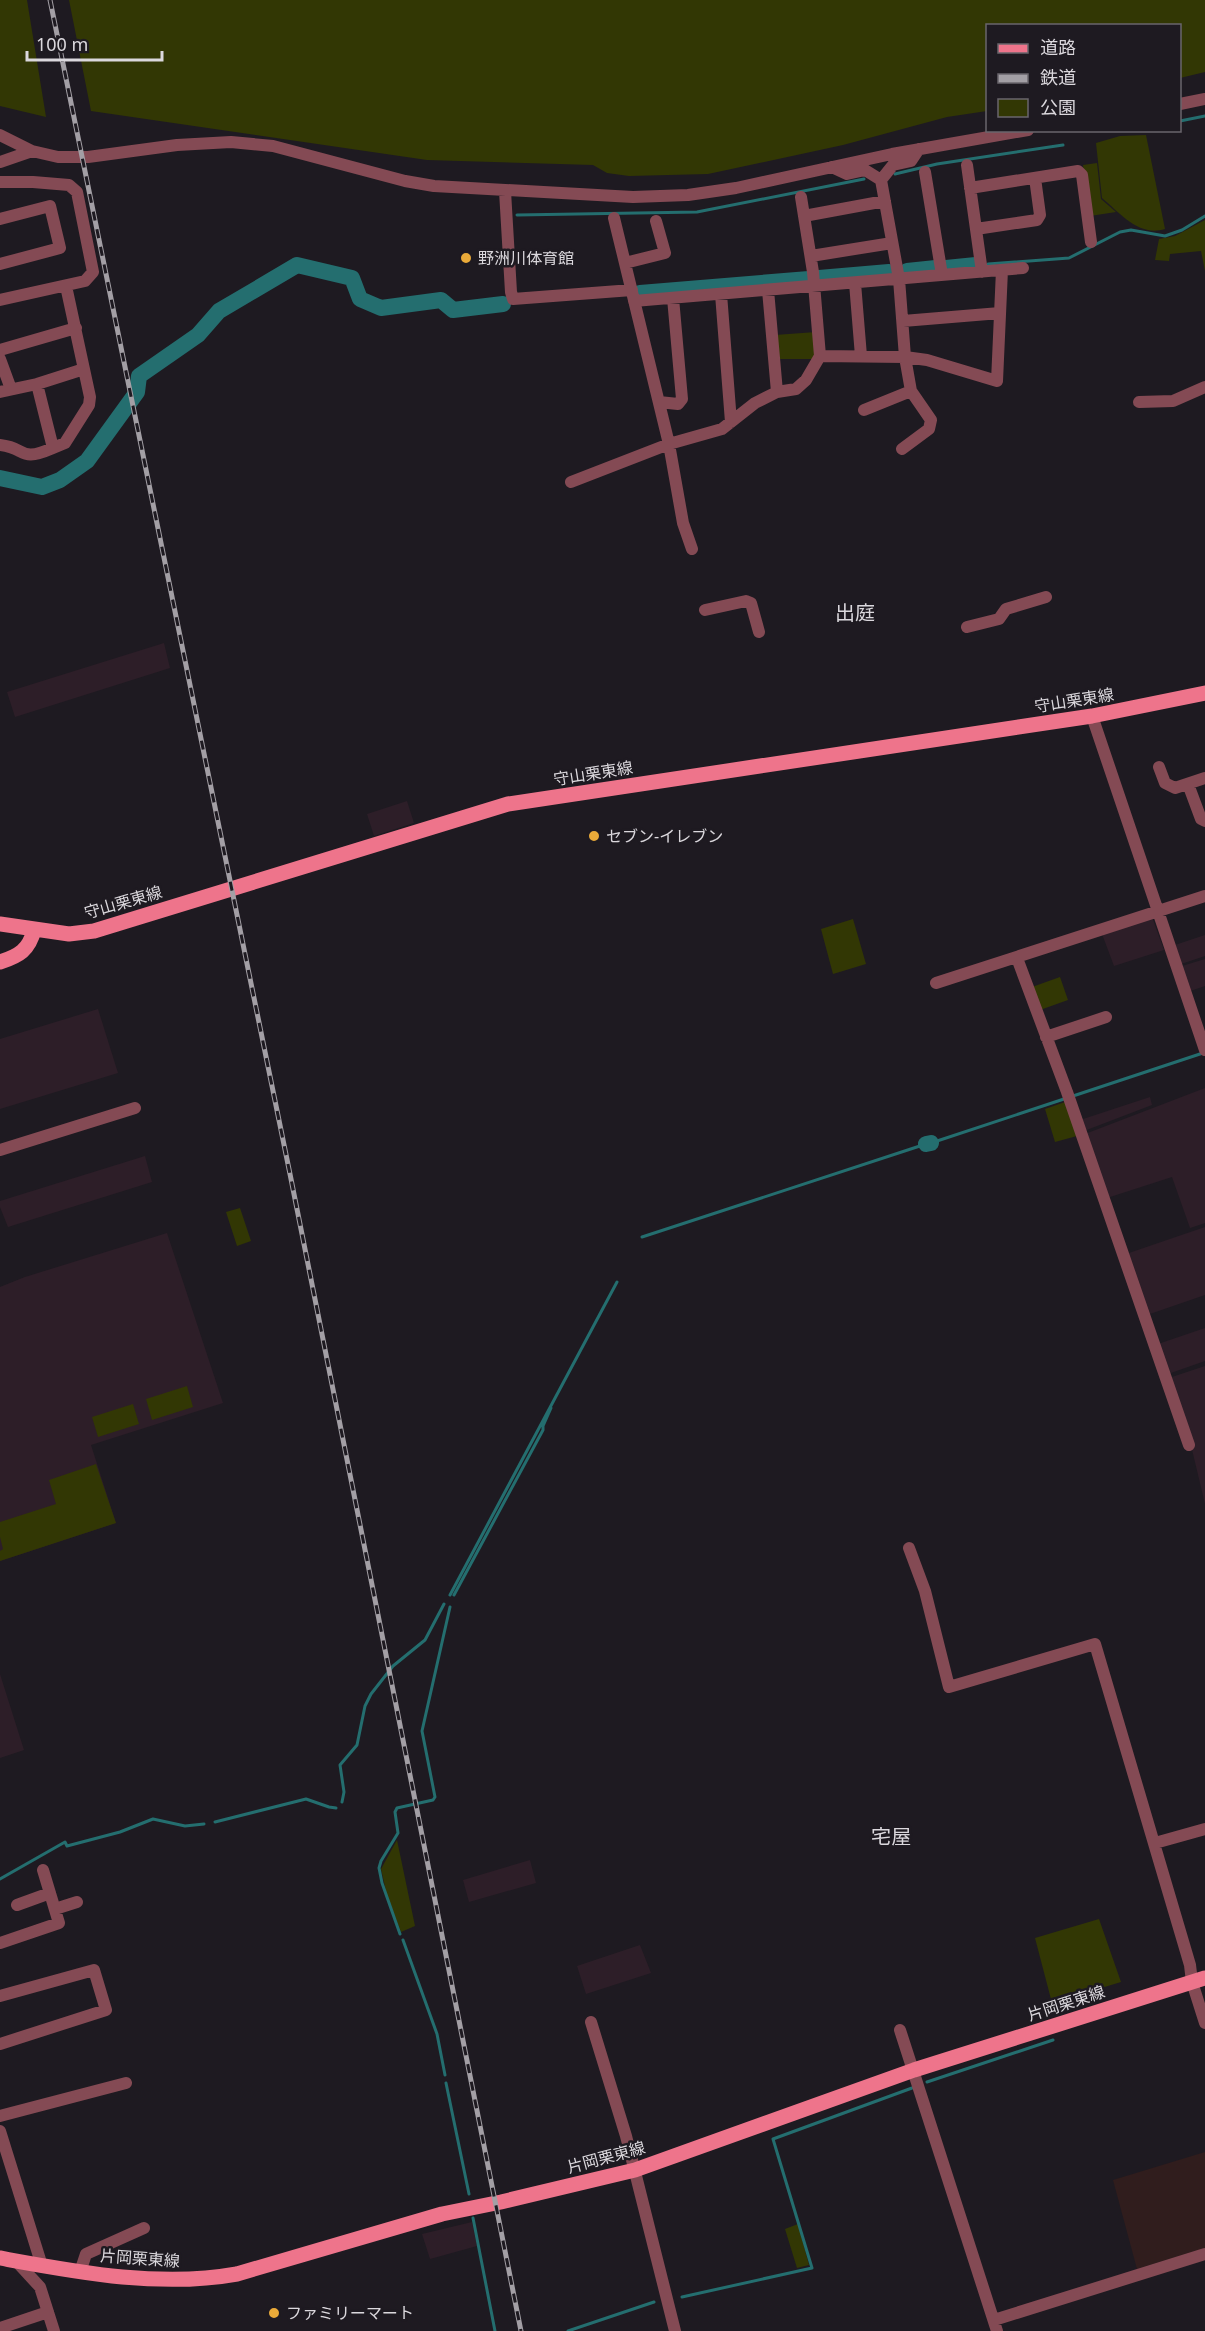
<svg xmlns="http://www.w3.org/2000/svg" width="1205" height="2331" font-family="'Noto Sans','Noto Sans JP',sans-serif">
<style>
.industrial{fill:#2d1e28}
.education{fill:#301d1d}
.green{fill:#323704}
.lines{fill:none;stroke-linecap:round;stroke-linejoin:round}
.stream{stroke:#246e6f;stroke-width:3}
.river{stroke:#246e6f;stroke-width:16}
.minor{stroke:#844a54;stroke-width:12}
.major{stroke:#ee748b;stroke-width:15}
.rail-casing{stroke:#a39fa5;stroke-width:5}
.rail{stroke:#1e1a21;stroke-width:3;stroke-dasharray:9;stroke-linecap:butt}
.poi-dot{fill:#eaaa39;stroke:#1e1a21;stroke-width:2}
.labels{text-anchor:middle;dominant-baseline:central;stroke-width:5;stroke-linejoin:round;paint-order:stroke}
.poi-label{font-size:16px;fill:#dbd8dd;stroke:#1e1a21;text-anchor:start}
.street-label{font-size:16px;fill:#dbd8dd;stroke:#1e1a21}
.quarter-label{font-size:20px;fill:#dbd8dd;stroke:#1e1a21}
</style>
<rect width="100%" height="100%" fill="#1e1a21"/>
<path class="industrial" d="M164,643L170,668L15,717L7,692Z
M407,801L414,823L374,836L367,814Z
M1152,917L1164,950L1114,966L1102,934Z
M1205,935V956L1181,964L1175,945Z
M1205,959V986L1190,991L1182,966Z
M98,1009L118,1073L0,1109V1039Z
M1205,1088V1223L1190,1228L1172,1177L1107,1198L1085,1134Z
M1150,1097L1152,1105L1084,1131L1080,1120Z
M145,1156L152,1182L8,1227L0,1207V1201Z
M1205,1227V1295L1147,1315L1126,1254Z
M167,1233L223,1403L91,1445L116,1523L0,1561V1287L25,1277Z
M1205,1328V1361L1168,1374L1158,1344Z
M1205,1366V1504L1189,1437L1169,1378Z
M0,1674L24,1750L0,1758Z
M530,1860L536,1883L469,1902L463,1880Z
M640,1945L651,1973L586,1994L577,1966Z
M472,2222L477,2246L430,2259L422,2234Z"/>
<path class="education" d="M1205,2152V2248L1137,2269L1113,2180Z"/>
<path class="green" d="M0,0H27L46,117L0,106Z
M69,0H1205V72L1180,78V26H988L987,111L947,117L843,145L708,174L629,176L607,173L593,165L427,160L91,111Z
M1146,135L1165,229C1139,237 1121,214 1102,198L1096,143L1120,136Z
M1097,163L1101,199L1116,212L1090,216L1083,165Z
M1205,220V271L1201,251L1170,254L1169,261L1155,260L1159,239L1175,236Z
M816,332L818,355L813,359H777L775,335Z
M853,919L866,964L833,974L821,929Z
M1060,977L1068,1000L1040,1010L1032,987Z
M1065,1102L1077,1136L1055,1142L1045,1109Z
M240,1208L251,1241L237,1246L226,1212Z
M187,1386L193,1407L152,1420L146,1399Z
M133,1404L139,1424L98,1437L92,1417Z
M96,1464L116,1523L0,1561V1551L3,1549L0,1537V1522L56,1504L49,1480Z
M397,1840L415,1926L401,1932L387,1895L381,1869Z
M1099,1919L1121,1982L1052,2003L1035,1938Z
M798,2224L809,2265L797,2268L785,2229Z"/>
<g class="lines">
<path class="stream" d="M1180,121L1205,116
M895,174L937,164L1063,145
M517,215L697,212L864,179
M988,264L1069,258L1120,232L1131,230L1165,236L1182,230L1205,216
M1073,1096L1203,1053
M931,1143L1067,1098
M642,1237L926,1144
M450,1595L617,1282
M454,1595L543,1430V1426L551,1408
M342,1802L344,1792L340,1765L357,1745L365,1706L371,1694L393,1666L425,1640L444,1604
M215,1822L306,1799L329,1807L336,1808
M0,1879L65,1842L67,1846L120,1832L153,1819L185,1826L204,1824
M400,1934L382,1883L379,1868L381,1861L398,1833L395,1812L397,1808L433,1800L435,1797L422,1731L450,1607
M403,1940L437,2034L445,2075
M927,2082L1053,2040
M446,2083L469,2194
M473,2218L495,2331
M682,2297L812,2268L773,2139L912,2088
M568,2331L654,2302"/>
<path class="river" d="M946,268L976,265
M907,271L936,268
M819,278L889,272
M640,293L809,279
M0,478L42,487L60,480L87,461L137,392L139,376L198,335L219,311L297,265L352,278L360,299L381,308L441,300L453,310L503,304
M926,1144L931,1143"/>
<path class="minor" d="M1180,104L1205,99
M0,135L32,151L58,157H88L177,145L231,142L273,146L405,181L434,186L633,197L688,195L736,188L892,154L1028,130
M0,162L32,151
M967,165L982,272
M832,167L847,174L865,170L881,180L899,279L905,357L911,391L931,420L929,429L902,449
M925,172L942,275
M881,180L893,165L911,161L919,149
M0,182H33L69,185L77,192L93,272L85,281L0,300
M970,188L1078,171L1082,175L1091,242
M505,191L511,292L513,299L632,290
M804,216L885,201
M614,218L669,444L683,523L692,549
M0,219L50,206L60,248L0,264
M976,229L1037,220L1040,215L1035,178
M811,256L892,243
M625,263L665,253L656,221
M855,283L861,356
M768,290L777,392
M721,294L731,422
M634,301L1023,268
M903,321L1000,313
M0,350L76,328
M820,356L905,357L927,360L997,381L1002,270
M0,359L11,389
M37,384L53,448L65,443L89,405L90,397L66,286
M0,392L37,384L84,369
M659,402L678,404L682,399L673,298
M1139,402L1173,401L1205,387
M864,410L911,391
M0,445C28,448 18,463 53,448
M571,482L669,444L722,429L755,403L777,392L796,389L806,380L820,356L813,272L801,197
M705,610L746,601L751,603L759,632
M967,627L999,619L1006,609L1046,597
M1092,716L1205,1050
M1159,767L1165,783L1175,788L1205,778
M1188,784L1201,819L1205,821
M1017,958L1067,1092L1189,1445
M936,983L1205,896
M1046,1037L1106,1017
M0,1150L135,1108
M909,1548L925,1591L949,1687L1095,1644L1190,1965L1192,1982L1205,2023
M1155,1843L1205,1829
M17,1905L50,1893
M55,1909L77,1902
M0,1943L59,1923L43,1870
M0,1996L94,1970L106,2010L0,2044
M591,2022L626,2136L675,2331
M900,2030L997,2331
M0,2116L126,2083
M0,2131L42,2266
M16,2261L40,2287L54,2331
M80,2272L86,2254L144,2228
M994,2320L1205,2254
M0,2328L48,2312"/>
<path class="major" d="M0,924L69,934L94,931L508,804L1092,716L1205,693
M0,962C19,956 29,950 34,930
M0,2258C77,2272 159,2288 237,2274L442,2214L501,2202L635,2170L914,2070L1205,1978"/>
<defs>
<path id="rail" d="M50,0L290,1174L521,2331"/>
</defs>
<use href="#rail" class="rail-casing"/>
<use href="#rail" class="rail"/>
</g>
<g class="poi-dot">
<circle cx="466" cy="258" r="6"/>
<circle cx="594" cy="836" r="6"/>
<circle cx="274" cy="2313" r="6"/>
</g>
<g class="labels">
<g class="poi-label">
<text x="478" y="258">野洲川体育館</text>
<text x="606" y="836">セブン-イレブン</text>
<text x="286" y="2313">ファミリーマート</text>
</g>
<g class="street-label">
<text transform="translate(1074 700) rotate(-9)">守山栗東線</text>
<text transform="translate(593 773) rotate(-9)">守山栗東線</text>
<text transform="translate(123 902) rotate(-16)">守山栗東線</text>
<text transform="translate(1066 2003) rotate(-18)">片岡栗東線</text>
<text transform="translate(606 2157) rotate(-15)">片岡栗東線</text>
<text transform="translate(140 2258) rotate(4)">片岡栗東線</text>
</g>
<g class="quarter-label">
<text x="855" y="612">出庭</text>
<text x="891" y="1836">宅屋</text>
</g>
</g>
<rect x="986" y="24" width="195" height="108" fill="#1e1a21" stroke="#6a666c" stroke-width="1.5"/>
<rect x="998" y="44" width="30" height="9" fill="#ee748b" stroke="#6a666c" stroke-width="1.5"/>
<text x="1040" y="54" font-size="18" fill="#dbd8dd">道路</text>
<rect x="998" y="74" width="30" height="9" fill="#a39fa5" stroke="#6a666c" stroke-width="1.5"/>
<text x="1040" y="84" font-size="18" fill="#dbd8dd">鉄道</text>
<rect x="998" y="99" width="30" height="18" fill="#323704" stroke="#6a666c" stroke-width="1.5"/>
<text x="1040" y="114" font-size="18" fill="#dbd8dd">公園</text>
<path d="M27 51v9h135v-9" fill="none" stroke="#dbd8dd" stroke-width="3"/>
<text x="36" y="51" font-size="18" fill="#dbd8dd" stroke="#1e1a21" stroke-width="4.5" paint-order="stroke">100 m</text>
</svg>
